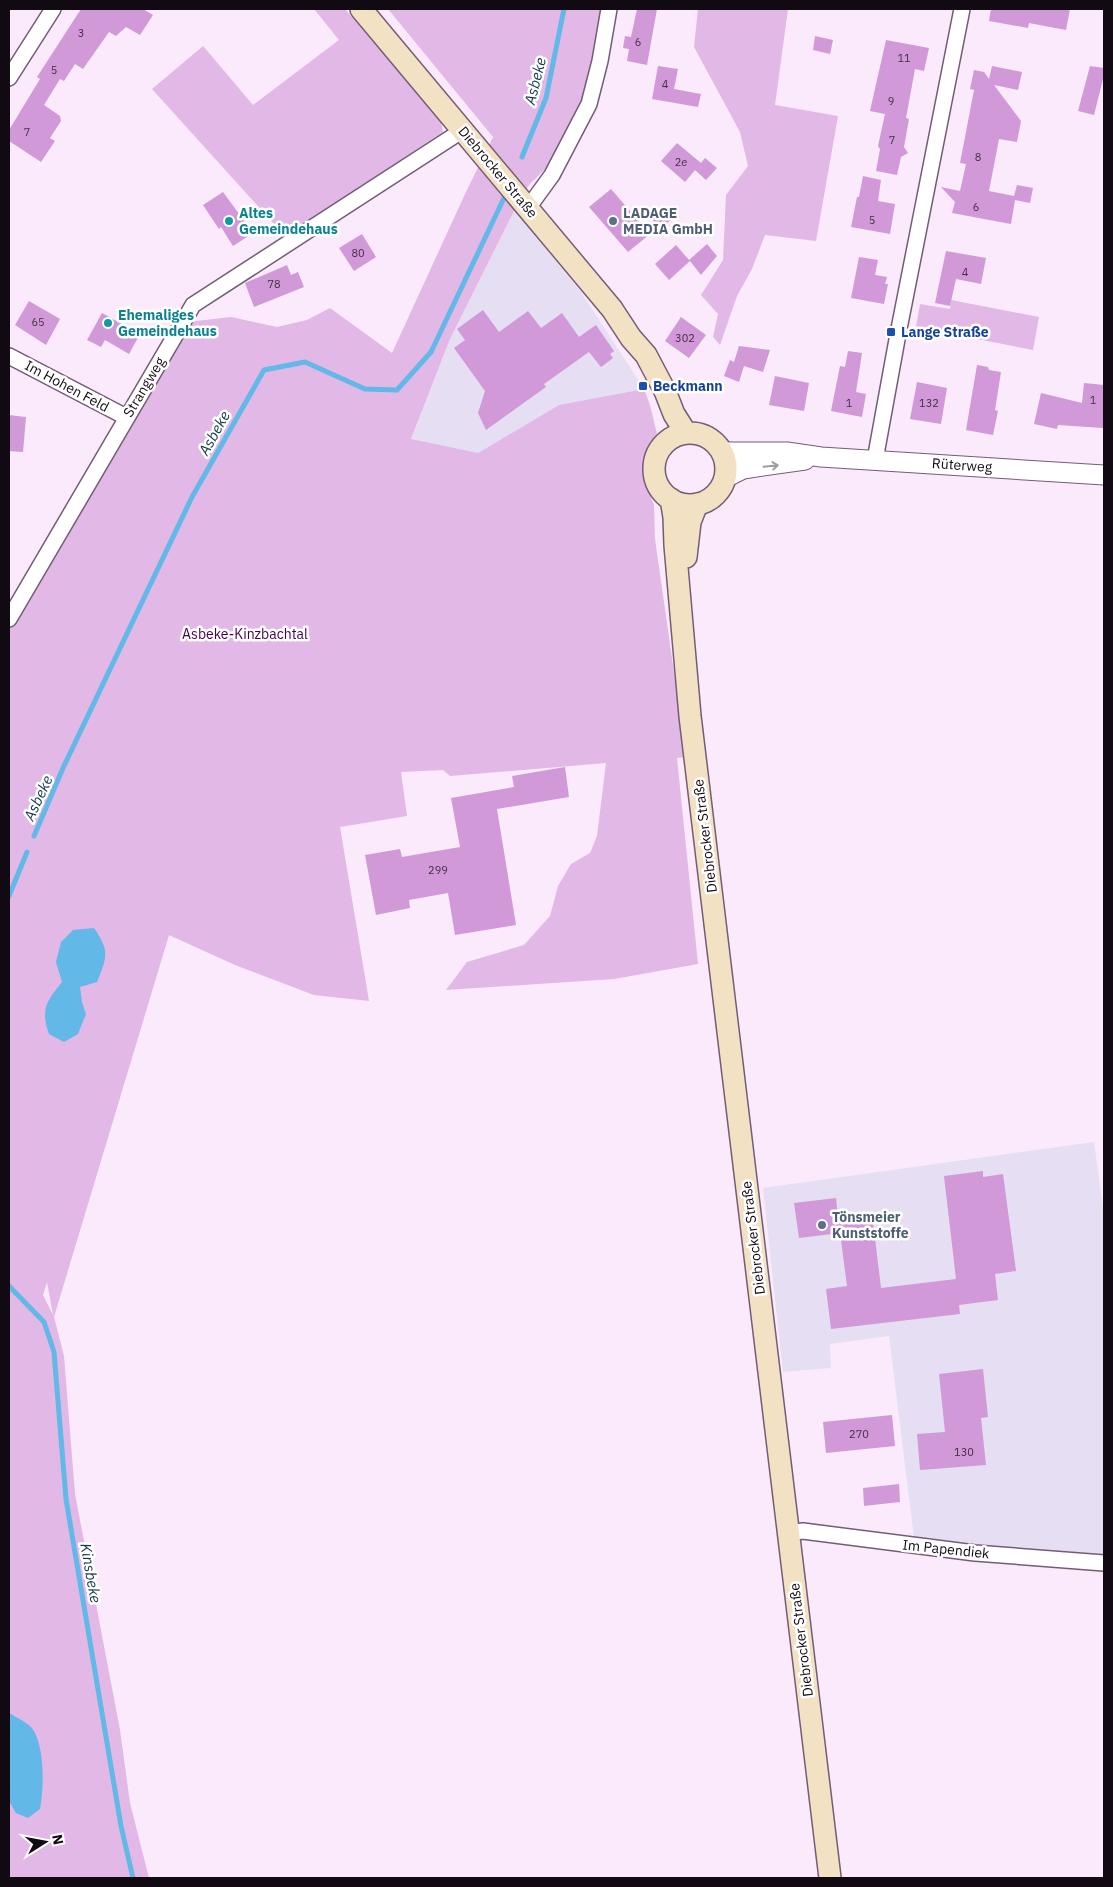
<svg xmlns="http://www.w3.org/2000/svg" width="1113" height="1887" font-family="'IBM Plex Sans',sans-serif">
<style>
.industrial{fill:#e6def3}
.green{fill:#e1b8e6;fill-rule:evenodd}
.water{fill:#62b8e7}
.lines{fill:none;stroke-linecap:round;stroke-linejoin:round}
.stream{stroke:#62b8e7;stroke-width:5}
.building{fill:#d199d8}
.minor-casing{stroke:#745c76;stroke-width:18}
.tertiary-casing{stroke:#745c76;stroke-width:21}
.secondary-casing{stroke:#745c76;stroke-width:24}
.minor{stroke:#fff;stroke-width:15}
.tertiary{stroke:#fff;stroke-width:19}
.secondary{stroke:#f2e2c3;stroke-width:21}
.oneway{stroke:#a09da1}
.culture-dot{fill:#0f9aa8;stroke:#fff;stroke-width:2}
.service-dot{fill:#5c6f8a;stroke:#fff;stroke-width:2}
.transit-dot{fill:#1a4fb4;stroke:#fff;stroke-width:2}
.labels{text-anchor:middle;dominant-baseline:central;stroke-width:5;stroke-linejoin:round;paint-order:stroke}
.number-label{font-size:11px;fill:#422e44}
.street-label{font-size:14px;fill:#120a13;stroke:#fff}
.culture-label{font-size:14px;font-weight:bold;fill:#0d838f;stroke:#fff;text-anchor:start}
.service-label{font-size:14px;font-weight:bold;fill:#4e5e75;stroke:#fff;text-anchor:start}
.transit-label{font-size:14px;font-weight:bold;fill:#164399;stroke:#fff;text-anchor:start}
.park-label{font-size:14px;fill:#47004f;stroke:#fff}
.water-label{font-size:15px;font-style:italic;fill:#12384b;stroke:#fff}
</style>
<rect width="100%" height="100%" fill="#faeafc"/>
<path class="industrial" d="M514,211L581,292L644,389L559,405L478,453L411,440L450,339Z
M1094,1142L1104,1214V1559L914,1537L889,1336L830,1344L831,1368L783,1372L763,1188Z"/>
<path class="green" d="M314,9H345L441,121L443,132L285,236L152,89L203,46L253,105L339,40Z
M388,9H604L580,134L529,185L514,211L450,339L411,439L478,453L559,405L644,389L650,405L657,434L644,460L647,487L654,505L655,539L686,757L677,758L698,964L614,979L446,990L467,962L524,945L550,916L558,886L571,864L590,853L597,836L606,763L450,776L443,770L401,772L407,816L340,827L369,1001L314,995L235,965L169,935L54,1317L64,1356L75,1494L120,1730L130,1803L149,1878H9V627L188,322L231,317L277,327L307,320L330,308L392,353L465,194L493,137ZM47,1282L53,1315L43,1295Z
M698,9H788L775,105L838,116L816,241L765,235L752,269L737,296L720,345L713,337L718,314L701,295L723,260L726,195L748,166L740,132L694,47Z
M951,300L1039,317L1033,350L916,327L920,304L950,309Z"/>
<path class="water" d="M94,928C110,951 107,957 97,982L80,987L82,1002L86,1014L78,1034L64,1042L49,1034C40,1009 47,1001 62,982L56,962L61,942L73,930Z
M9,1713C16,1717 26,1722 32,1728C45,1746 44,1788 40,1809L28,1818L16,1813L9,1801Z"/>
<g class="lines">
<path class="stream" d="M522,157L546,98L564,9
M34,836L63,768L192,497L264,370L305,362L365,389L397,390L431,352L504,198
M9,896L27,852
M9,1286L44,1322L54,1352L66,1499L121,1826L133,1878"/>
</g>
<path class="building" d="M81,9H143L153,15L140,35L126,27L116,36L109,32L83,69L75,64L64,81L60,79L44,105L60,116L61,121L50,138L55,141L41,162L9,141V130L40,79L37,77Z
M637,9H657L647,65L627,61L629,49L623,48L625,36L631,37Z
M991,9H1070L1066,30L1029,23L1028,28L989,21Z
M815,36L833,40L830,54L813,50Z
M886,40L929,48L924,71L915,69L906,118L909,119L904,147L908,153L901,157L897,175L876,171L880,149L878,146L885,114L870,111Z
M658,66L678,69L674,89L701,94L698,107L652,99Z
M992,66L1022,72L1018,90L994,85L1021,121L1017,142L999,139L989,191L1014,196L1017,185L1033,188L1030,203L1015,200L1011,224L952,213L955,202L941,187L960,191L966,164L960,163L974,90L970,89L974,70L984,72L989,79Z
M1090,66L1104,68V75L1094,115L1078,111Z
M677,143L701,163L685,182L661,161Z
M705,158L717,168L706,180L695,170Z
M863,176L881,180L878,201L895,204L890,234L851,227L857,197H859Z
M611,189L650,234L628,252L589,207Z
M223,192L253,233L233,246L221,227L219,229L203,205Z
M662,208L672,219L660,229L651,218Z
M362,234L376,257L354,271L339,248Z
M707,244L717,256L701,275L690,261L669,280L655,264L676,245L689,260Z
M946,251L986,258L981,284L956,279L950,306L935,303Z
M859,257L878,260L875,275L887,277L885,284H888L884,304L851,298Z
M287,265L291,275L298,272L304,287L254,307L245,283Z
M29,301L60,319L46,345L15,325Z
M483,310L499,332L528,311L541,328L562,313L579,337L596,325L614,351L610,354L613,358L601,367L589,352L544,384L546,387L486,430L478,413L485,391L454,348L465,340L457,329Z
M102,313L140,334L129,354L105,340L101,347L87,340Z
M681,317L706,335L689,358L665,341Z
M739,346L770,350L763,372L744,366L739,382L724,376L730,360L734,362Z
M848,351L862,353L856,392L866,394L862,417L831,411L840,366L845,367Z
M977,365L988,367L989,370L1001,372L995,410L998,411L993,435L966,430Z
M775,376L809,383L804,411L769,405Z
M917,382L947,388L941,424L910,419Z
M1084,383L1104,385L1103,428L1058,425L1057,429L1034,424L1041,393L1082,403Z
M9,415L26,417L23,452L9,451Z
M565,767L569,797L497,809L516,925L455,935L448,893L409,900L410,908L376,915L365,855L400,849L402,857L460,847L451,798L514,787L512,776Z
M983,1171V1177L1003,1174L1016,1271L995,1274L998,1300L959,1305L960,1314L831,1329L826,1289L847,1286L840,1233L799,1238L794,1203L836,1198L838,1217L872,1213L881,1288L956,1279L944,1176Z
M983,1369L988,1417L981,1418L986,1465L920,1470L917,1434L945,1432L939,1374Z
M892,1415L895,1446L826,1453L823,1422Z
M899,1484L900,1502L864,1506L863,1488Z"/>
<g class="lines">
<defs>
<path id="minor" d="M9,78L53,9
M528,208L552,175L589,104L600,61L609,9
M9,356L126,417
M875,460L898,334L962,9
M9,619L193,305L463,130
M787,1533L803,1531L975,1553L1104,1563"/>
<path id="tertiary" d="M722,452H787L821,457L1104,475
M725,478L743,469L805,460"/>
<path id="secondary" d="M361,9L612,309L631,338L646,355L665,391L674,414L686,433
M654 469a36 36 0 1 1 72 0a36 36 0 1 1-72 0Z
M671,499L674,517L675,545L690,716L830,1878
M686,557L690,522L697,504"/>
</defs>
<use href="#minor" class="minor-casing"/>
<use href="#tertiary" class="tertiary-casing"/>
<use href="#secondary" class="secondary-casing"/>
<use href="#minor" class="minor"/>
<use href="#tertiary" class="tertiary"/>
<use href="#secondary" class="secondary"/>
</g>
<defs><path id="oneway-shaft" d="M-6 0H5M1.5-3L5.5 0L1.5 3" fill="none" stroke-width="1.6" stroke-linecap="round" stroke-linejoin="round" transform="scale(1.25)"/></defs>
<use class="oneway" href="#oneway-shaft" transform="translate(771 466) rotate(-6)"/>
<g class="culture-dot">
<circle cx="229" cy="221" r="5"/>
<circle cx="108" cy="323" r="5"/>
</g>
<g class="service-dot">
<circle cx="613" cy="221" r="5"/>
<circle cx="822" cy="1225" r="5"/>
</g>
<g class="transit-dot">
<rect x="886" y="327" width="10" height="10" rx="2.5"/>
<rect x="638" y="381" width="10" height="10" rx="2.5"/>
</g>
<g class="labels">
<g class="number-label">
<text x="81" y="33">3</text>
<text x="638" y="42">6</text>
<text x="904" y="58">11</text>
<text x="54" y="70">5</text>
<text x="665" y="84">4</text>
<text x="891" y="101">9</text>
<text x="27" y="132">7</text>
<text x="892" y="140">7</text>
<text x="978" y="157">8</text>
<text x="681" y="162">2e</text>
<text x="976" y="207">6</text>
<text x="872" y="220">5</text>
<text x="358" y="253">80</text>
<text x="965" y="272">4</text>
<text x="274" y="284">78</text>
<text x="38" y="322">65</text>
<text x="685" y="338">302</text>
<text x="1093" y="400">1</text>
<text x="849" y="403">1</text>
<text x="929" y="403">132</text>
<text x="438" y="870">299</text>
<text x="859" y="1434">270</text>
<text x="964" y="1452">130</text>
</g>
<g class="street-label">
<text transform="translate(498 172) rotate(50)">Diebrocker Straße</text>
<text transform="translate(67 386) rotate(28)">Im Hohen Feld</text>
<text transform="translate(144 387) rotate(-59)">Strangweg</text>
<text transform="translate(962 465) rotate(4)">Rüterweg</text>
<text transform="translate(705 836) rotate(-97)">Diebrocker Straße</text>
<text transform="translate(753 1238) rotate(-97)">Diebrocker Straße</text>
<text transform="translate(946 1549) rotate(6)">Im Papendiek</text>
<text transform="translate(801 1640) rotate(-97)">Diebrocker Straße</text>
</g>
<g class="culture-label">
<text x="239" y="213">Altes<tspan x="239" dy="16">Gemeindehaus</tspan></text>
<text x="118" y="315">Ehemaliges<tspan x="118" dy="16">Gemeindehaus</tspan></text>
</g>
<g class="service-label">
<text x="623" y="213">LADAGE<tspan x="623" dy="16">MEDIA GmbH</tspan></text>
<text x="832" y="1217">Tönsmeier<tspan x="832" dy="16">Kunststoffe</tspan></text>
</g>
<g class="transit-label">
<text x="901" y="332">Lange Straße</text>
<text x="653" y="386">Beckmann</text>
</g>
<g class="park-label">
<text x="245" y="634">Asbeke-Kinzbachtal</text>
</g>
<g class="water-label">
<text transform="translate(535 81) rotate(-76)">Asbeke</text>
<text transform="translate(214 433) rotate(-61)">Asbeke</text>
<text transform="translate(38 798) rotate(-65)">Asbeke</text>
<text transform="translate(91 1573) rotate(80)">Kinsbeke</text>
</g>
</g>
<rect width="1113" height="1887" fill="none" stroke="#120a13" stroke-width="20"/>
<g transform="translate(45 1842) rotate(79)" stroke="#ffffff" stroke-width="4" paint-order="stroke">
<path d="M0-4L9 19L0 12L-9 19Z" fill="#120a13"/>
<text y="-8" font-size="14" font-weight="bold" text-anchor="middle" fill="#120a13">N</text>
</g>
</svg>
